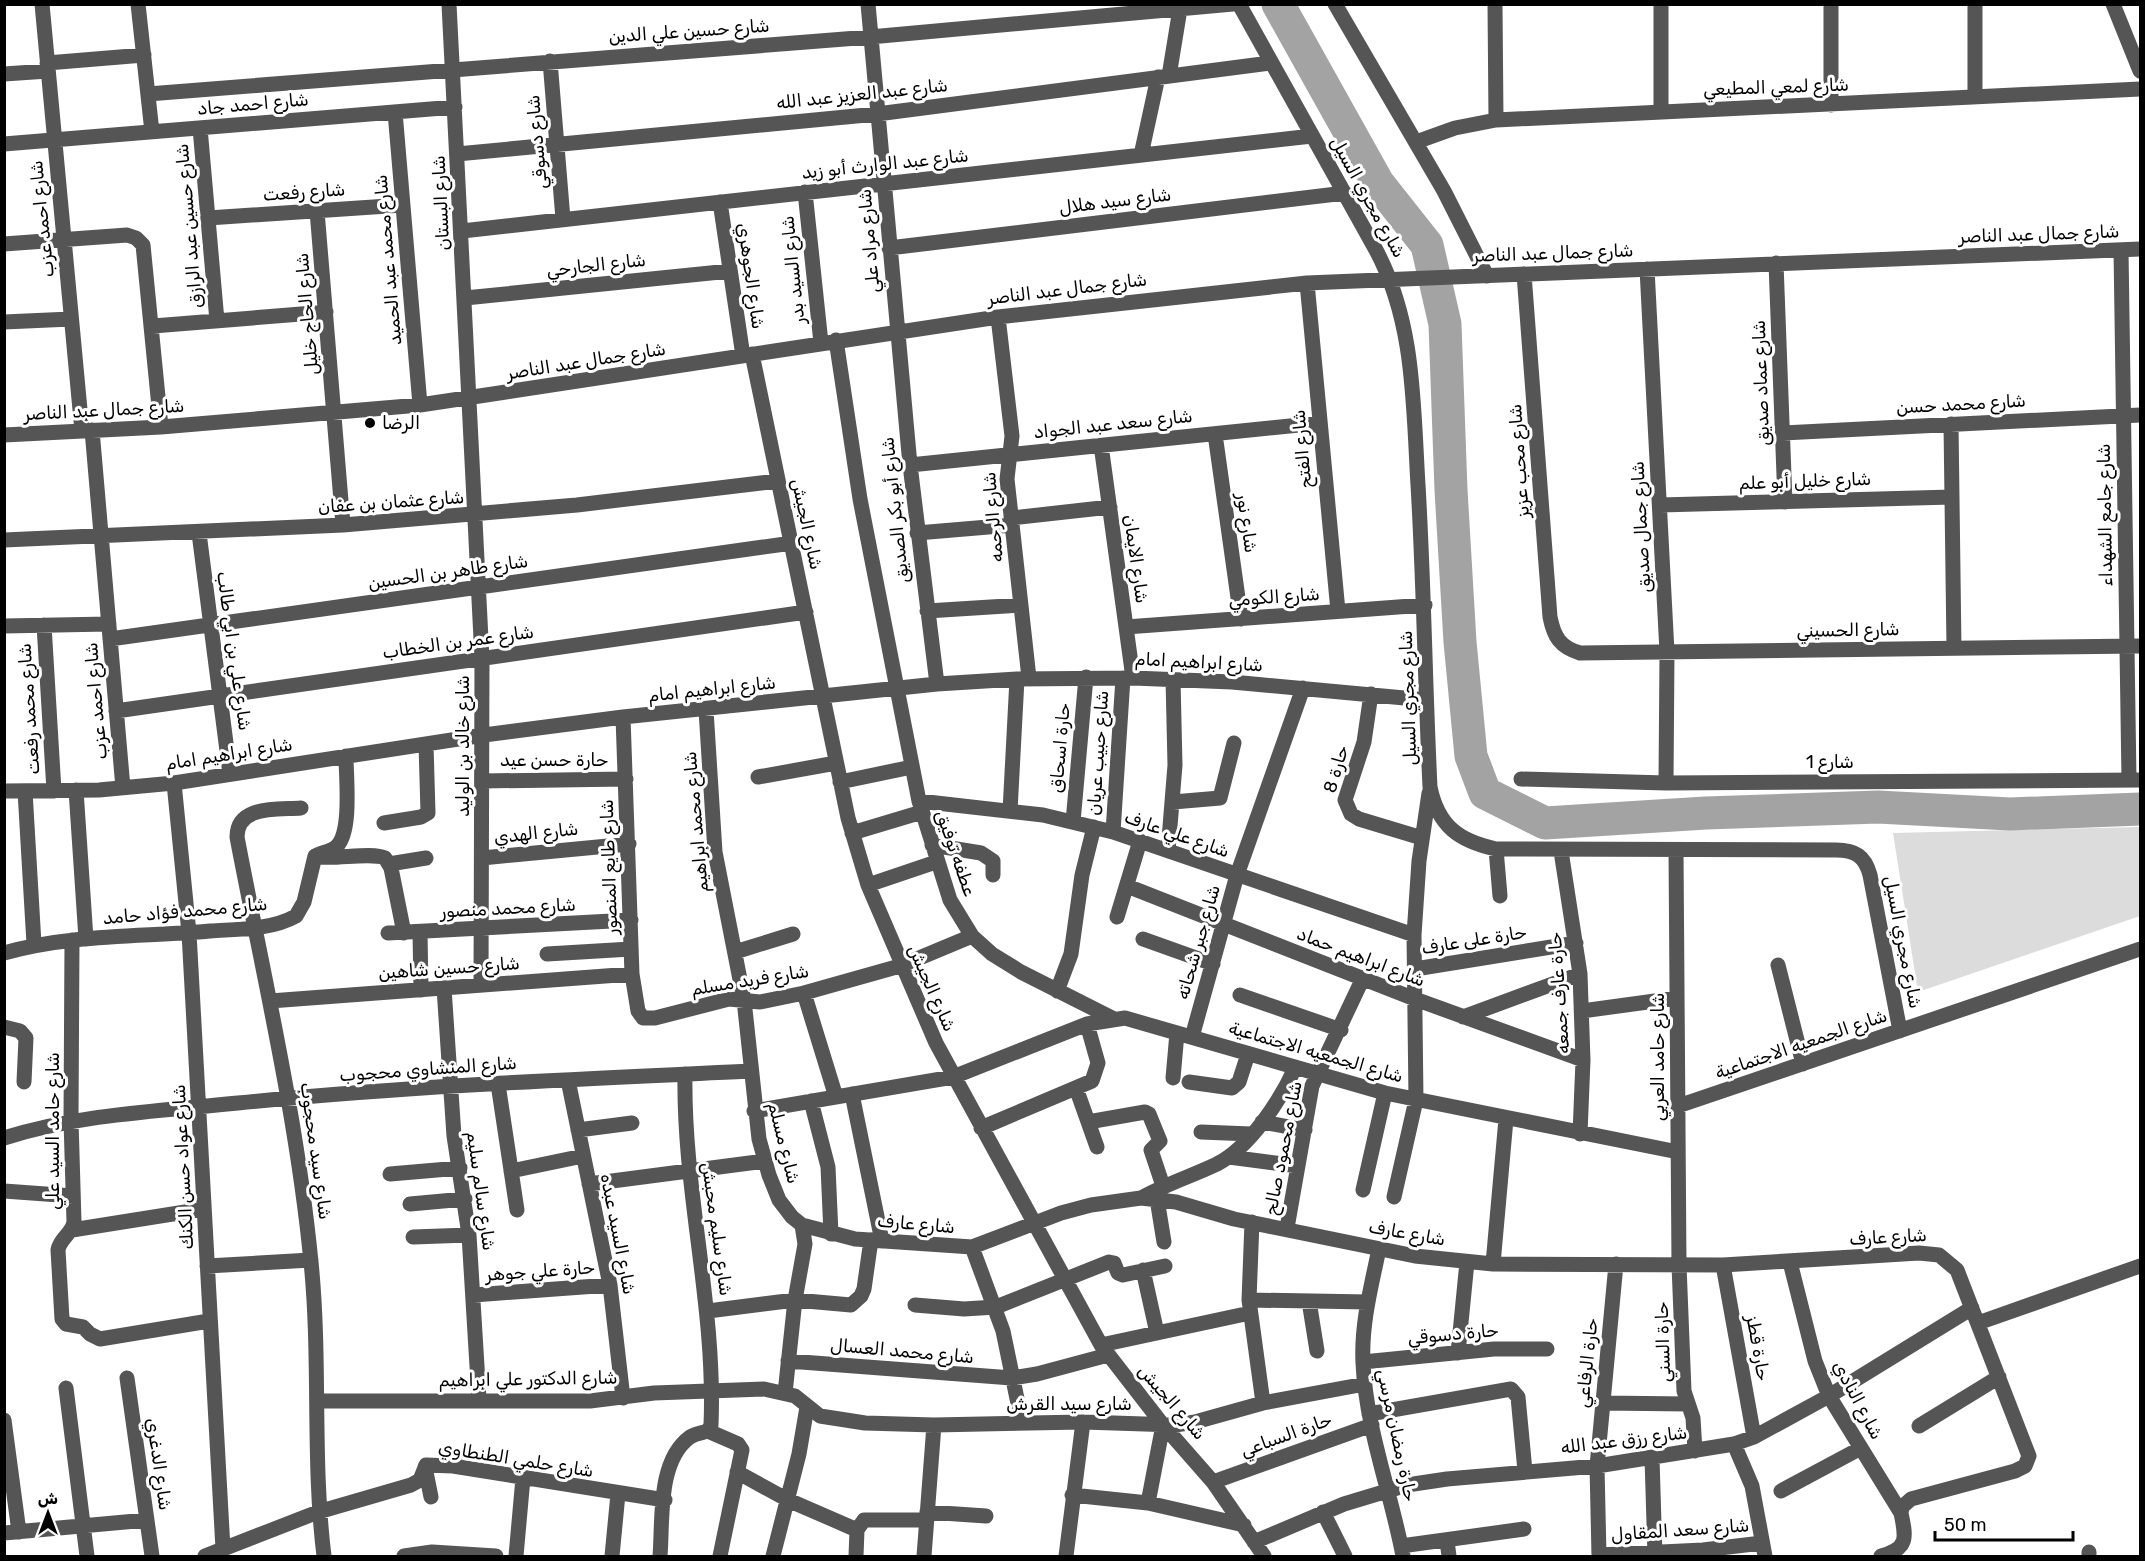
<svg xmlns="http://www.w3.org/2000/svg" width="2145" height="1561" font-family="Rubik,'Noto Sans Arabic',sans-serif">
<style>
.green{fill:#dcdcdc}
.lines{fill:none;stroke-linecap:round;stroke-linejoin:round}
.river{stroke:#a3a3a3;stroke-width:33}
.minor{stroke:#555;stroke-width:15}
.poi-dot{fill:#000;stroke:#fff;stroke-width:2}
.labels{text-anchor:middle;dominant-baseline:central;stroke-width:6;stroke-linejoin:round;paint-order:stroke}
.street-label{font-size:18px;fill:#000;stroke:#fff}
.poi-label{font-size:18px;fill:#000;stroke:#fff;text-anchor:start}
</style>
<rect width="100%" height="100%" fill="#fff"/>
<path class="green" d="M2140,827V916L1918,992L1893,833Z"/>
<g class="lines">
<path class="river" d="M1278,4L1378,183L1427,245L1445,324L1451,490L1460,642L1471,756L1485,793L1545,823L1706,813L1878,807L2010,814L2140,809"/>
<path class="minor" d="M42,4L82,431
M138,4L152,132
M449,4L482,659L481,985
M868,4L910,465L937,684
M1239,4L1376,250C1415,323 1413,404 1418,485C1424,586 1425,686 1430,787C1438,826 1459,841 1496,849L1836,850C1855,850 1865,856 1870,875L1900,1031
M1335,4L1444,191L1487,276
M1495,4L1496,120
M1661,4V112
M1831,4V105
M2113,4L2140,71
M550,61L563,219
M47,63L144,55
M4,74L48,71
M1169,76L1180,9
M148,94L870,37L1233,4
M1975,97V4
M395,112L420,405
M200,128L217,321
M1416,142L1455,128L1496,120L2140,89
M4,144L455,107
M457,154L877,114L1270,63
M1141,155L1158,77
M805,192L821,343
M720,202L743,356
M317,211L343,525
M208,218L403,205
M462,231L1312,136
M4,244L127,235L136,238L143,245L161,427
M889,248L1345,193
M2121,250L2129,780
M1776,263L1785,502
M1647,269L1667,652L1666,783
M1524,274L1550,617C1554,637 1560,647 1580,653L2140,646
M1307,283L1338,611
M465,298L730,271
M998,317L1012,436L1007,479L1029,678
M4,322L71,319
M153,326L326,312
M836,340L860,499L919,801L950,900L972,936L992,954L1021,972L1112,1018
M752,354L848,818L868,885L936,1043L1101,1345L1163,1425L1213,1482L1264,1556
M1951,424L1954,648
M92,430L123,788
M1783,433L2140,415
M1215,434L1241,619
M4,435L161,427L420,405L998,317L1307,283L2140,249
M1101,445L1133,678
M910,465L1319,423
M1660,505L1952,497
M1011,518L1110,507
M199,533L230,774
M917,533L1012,525
M4,540L343,525L577,505L778,481
M927,611L1021,605
M44,625L54,791
M4,626L109,624
M1126,627L1425,605
M110,639L792,543
M1371,694L1364,742L1345,800L1351,814L1359,819L1422,838
M706,710L715,852L744,1000L759,1139L769,1175L779,1200L792,1217L802,1225L855,1239L972,1247L1061,1213L1091,1205L1141,1198L1176,1202L1234,1219L1415,1256L1493,1264L1723,1265L1919,1253L1939,1255L1957,1270L2029,1456L2025,1466L2015,1471L1911,1499L1902,1507L1901,1513
M116,711L806,612
M623,717L632,974L638,1011L643,1018H655L729,999L760,1002L804,993L900,966L972,936
M758,777L836,763
M1521,779L1666,783L2140,780
M483,781L626,779
M840,782L912,767
M174,783L189,933L223,1549
M76,790L86,939
M4,791L99,790L174,783L484,735L623,717L937,684L1017,679L1133,678L1232,682L1426,700
M25,791L34,944
M919,801L1043,815L1113,832L1414,935
M1173,802L1220,798L1234,743
M301,808C277,810 237,805 237,837C264,979 297,1118 311,1262C321,1360 312,1459 324,1556
M1010,811L1017,679
M1073,822L1086,677
M384,823L421,817L428,813L426,744
M1113,832L1123,678
M852,833L922,812
M932,845L981,853L993,861V875
M1496,849L1500,896
M1676,850L1679,1265L1684,1391L1693,1418L1695,1451
M1168,851L1175,765L1173,679
M1561,851L1580,974L1583,1060L1580,1134
M321,857C338,859 373,852 385,858L391,868L404,933
M482,858L629,844
M389,864L426,858
M868,885L936,862
M1127,886L1415,999L1583,1060
M1117,917L1140,841
M420,932L421,990
M388,933L631,920
M1143,939L1213,964
M72,940L71,1120L74,1222C72,1234 60,1238 58,1250L62,1319L66,1324L83,1327L90,1334L100,1339L209,1321
M735,952L793,934
M4,953C71,934 142,937 210,931C238,929 271,930 296,916L304,902L315,856C322,852 331,852 337,846C352,831 346,777 346,756
M547,954L631,949
M1778,965L1803,1064
M1415,969L1576,943
M444,988L454,1136L469,1235L479,1399
M1057,991L1071,954L1082,875L1094,827
M804,993L836,1097
M1240,995L1341,1030
M270,1001L632,974
M1582,1011L1677,998
M1463,1017L1580,974
M4,1027L20,1031L26,1038L24,1082
M1192,1037L1237,875L1303,688
M1173,1078L1177,1033
M568,1080L610,1285L623,1398
M1189,1082L1232,1088L1239,1082L1248,1054
M498,1084L517,1210
M1076,1088L1097,1147
M852,1094L882,1241
M811,1101L828,1167L831,1234
M1678,1106L2140,949
M754,1111L953,1077L1087,1024L1125,1018L1385,1093L1678,1152
M1088,1122L1145,1112L1149,1114L1160,1141L1151,1150L1163,1186
M1262,1122L1305,1130
M981,1128L1092,1081L1098,1063L1087,1024
M578,1130L632,1123
M1201,1132L1251,1134
M4,1138C81,1114 159,1111 238,1103C408,1086 579,1079 750,1071
M1229,1157L1298,1166
M511,1171L583,1156
M390,1174L460,1168
M589,1184L765,1161
M1363,1190L1385,1093
M4,1191L73,1196
M1394,1197L1416,1100L1414,935L1419,861L1429,793
M1141,1198C1166,1184 1192,1176 1217,1164C1250,1147 1280,1101 1295,1068
M1157,1199L1164,1242
M410,1204L465,1199
M1252,1222L1249,1300L1263,1403
M1287,1228L1312,1086L1363,978
M72,1230L204,1209
M413,1237L469,1235
M972,1247L1003,1331L1022,1423
M1379,1249C1371,1287 1361,1325 1363,1363C1366,1429 1391,1492 1403,1556
M1790,1262L1815,1361L1829,1396L1901,1513C1906,1537 1909,1549 1881,1556
M1493,1264L1506,1119
M1723,1265L1754,1437
M207,1266L311,1260
M1143,1270L1157,1333
M474,1295L610,1285
M1249,1300L1368,1302
M1309,1301L1317,1351
M915,1305L964,1309L996,1307L1109,1262L1114,1263L1118,1273L1123,1275L1165,1266
M708,1311L795,1300L851,1305L861,1296L864,1289L871,1240
M1978,1323L2140,1266
M1101,1345L1250,1313
M1458,1353L1467,1262
M788,1361L1012,1378L1037,1374L1108,1355
M1363,1362L1494,1349H1547
M127,1378L152,1556
M66,1388L87,1556
M785,1393L795,1300L805,1244L802,1225
M317,1401H590L654,1393L764,1389L795,1396L820,1416L865,1423L934,1425L1083,1422L1175,1425L1195,1422L1263,1403L1365,1384
M1603,1403L1688,1404
M1369,1414L1511,1389L1518,1397L1525,1471
M4,1420L19,1532
M1919,1426L1999,1377
M708,1431L738,1444L742,1450L720,1556
M1734,1444L1752,1486L1765,1556
M1652,1458L1655,1556
M425,1467L431,1497
M737,1472L788,1500L857,1530
M1213,1482L1372,1425
M1781,1491L1861,1448
M1072,1495L1148,1503L1244,1525
M1148,1503L1163,1425
M927,1512L986,1516
M1323,1512L1345,1556
M4,1533L147,1520
M1447,1541L1449,1556
M1254,1542L1344,1504L1407,1485L1447,1479L1597,1466L1734,1444L1754,1437L1829,1396L1972,1308
M1401,1546L1524,1529
M2089,1552V1556
M1599,1555L1703,1550L1762,1543
M205,1556L318,1512L411,1485L420,1480L426,1465L453,1466L665,1500
M404,1556L432,1552L496,1556
M516,1556L523,1478
M612,1556L618,1494
M660,1556C663,1520 657,1461 690,1437C696,1433 702,1433 708,1431L711,1425C716,1307 683,1192 685,1074
M773,1556L799,1454L807,1407
M856,1556L857,1530L864,1520H925
M924,1556L934,1425
M1066,1556L1083,1422
M1599,1556L1597,1466L1616,1264"/>
</g>
<circle class="poi-dot" cx="370" cy="423" r="6"/>
<g class="labels">
<g class="street-label">
<text transform="translate(689 31) rotate(-4)">شارع حسين علي الدين</text>
<text transform="translate(1776 87) rotate(-2)">شارع لمعي المطيعي</text>
<text transform="translate(862 94) rotate(-6)">شارع عبد العزيز عبد الله</text>
<text transform="translate(253 104) rotate(-5)">شارع احمد جاد</text>
<text transform="translate(537 142) rotate(-95)">شارع دسوقي</text>
<text transform="translate(885 164) rotate(-6)">شارع عبد الوارث أبو زيد</text>
<text transform="translate(304 192) rotate(-4)">شارع رفعت</text>
<text transform="translate(1368 197) rotate(61)">شارع مجري السيل</text>
<text transform="translate(1115 201) rotate(-7)">شارع سيد هلال</text>
<text transform="translate(441 203) rotate(-93)">شارع البستان</text>
<text transform="translate(42 219) rotate(-96)">شارع احمد عزب</text>
<text transform="translate(189 226) rotate(-95)">شارع حسين عبد الرازق</text>
<text transform="translate(2039 234) rotate(-2)">شارع جمال عبد الناصر</text>
<text transform="translate(869 241) rotate(-95)">شارع مراد علي</text>
<text transform="translate(1553 253) rotate(-2)">شارع جمال عبد الناصر</text>
<text transform="translate(388 260) rotate(-95)">شارع محمد عبد الحميد</text>
<text transform="translate(596 265) rotate(-6)">شارع الجارحي</text>
<text transform="translate(793 270) rotate(-96)">شارع السيد بدر</text>
<text transform="translate(751 276) rotate(82)">شارع الجوهري</text>
<text transform="translate(1067 289) rotate(-7)">شارع جمال عبد الناصر</text>
<text transform="translate(307 314) rotate(-95)">شارع الحاج خليل</text>
<text transform="translate(586 361) rotate(-9)">شارع جمال عبد الناصر</text>
<text transform="translate(1761 383) rotate(-92)">شارع عماد صديق</text>
<text transform="translate(1961 404) rotate(-3)">شارع محمد حسن</text>
<text transform="translate(104 410) rotate(-3)">شارع جمال عبد الناصر</text>
<text transform="translate(1113 424) rotate(-6)">شارع سعد عبد الجواد</text>
<text transform="translate(1302 449) rotate(-95)">شارع الفتح</text>
<text transform="translate(1519 461) rotate(-94)">شارع محب عزيز</text>
<text transform="translate(1805 481) rotate(-2)">شارع خليل أبو علم</text>
<text transform="translate(391 502) rotate(-4)">شارع عثمان بن عفان</text>
<text transform="translate(895 510) rotate(-96)">شارع أبو بكر الصديق</text>
<text transform="translate(2105 515) rotate(-91)">شارع جامع الشهداء</text>
<text transform="translate(993 517) rotate(-95)">شارع الرحمه</text>
<text transform="translate(1247 523) rotate(82)">شارع نور</text>
<text transform="translate(807 524) rotate(78)">شارع الجيش</text>
<text transform="translate(1641 527) rotate(-93)">شارع جمال صديق</text>
<text transform="translate(1136 559) rotate(82)">شارع الايمان</text>
<text transform="translate(448 572) rotate(-8)">شارع طاهر بن الحسين</text>
<text transform="translate(1274 597) rotate(-4)">شارع الكومي</text>
<text transform="translate(1848 630) rotate(-1)">شارع الحسيني</text>
<text transform="translate(458 642) rotate(-8)">شارع عمر بن الخطاب</text>
<text transform="translate(234 651) rotate(82)">شارع علي بن ابي طالب</text>
<text transform="translate(1199 662) rotate(3)">شارع ابراهيم امام</text>
<text transform="translate(712 689) rotate(-6)">شارع ابراهيم امام</text>
<text transform="translate(1408 698) rotate(-92)">شارع مجري السيل</text>
<text transform="translate(96 701) rotate(-95)">شارع احمد عزب</text>
<text transform="translate(29 709) rotate(-94)">شارع محمد رفعت</text>
<text transform="translate(463 746) rotate(-90)">شارع خالد بن الوليد</text>
<text transform="translate(1060 748) rotate(-85)">حارة اسحاق</text>
<text transform="translate(1098 753) rotate(-86)">شارع حبيب عريان</text>
<text transform="translate(229 754) rotate(-9)">شارع ابراهيم امام</text>
<text x="554" y="760">حارة حسن عيد</text>
<text x="1830" y="762">شارع 1</text>
<text transform="translate(1336 769) rotate(-74)">حارة 8</text>
<text transform="translate(696 822) rotate(-95)">شارع محمد ابراهيم</text>
<text transform="translate(536 833) rotate(-6)">شارع الهدي</text>
<text transform="translate(1177 834) rotate(19)">شارع علي عارف</text>
<text transform="translate(956 853) rotate(71)">عطفه توفيق</text>
<text transform="translate(609 867) rotate(-92)">شارع طايع المنصور</text>
<text transform="translate(508 908) rotate(-3)">شارع محمد منصور</text>
<text transform="translate(185 911) rotate(-5)">شارع محمد فؤاد حامد</text>
<text transform="translate(1474 940) rotate(-9)">حارة على عارف</text>
<text transform="translate(1198 942) rotate(-74)">شارع جبر شحاته</text>
<text transform="translate(1903 942) rotate(79)">شارع مجري السيل</text>
<text transform="translate(1361 957) rotate(21)">شارع ابراهيم حماد</text>
<text transform="translate(449 968) rotate(-4)">شارع حسين شاهين</text>
<text transform="translate(750 980) rotate(-9)">شارع فريد مسلم</text>
<text transform="translate(932 988) rotate(66)">شارع الجيش</text>
<text transform="translate(1559 993) rotate(-94)">حارة عارف جمعه</text>
<text transform="translate(1801 1044) rotate(-19)">شارع الجمعيه الاجتماعية</text>
<text transform="translate(1316 1052) rotate(16)">شارع الجمعيه الاجتماعية</text>
<text transform="translate(1658 1057) rotate(-90)">شارع حامد العربي</text>
<text transform="translate(428 1069) rotate(-4)">شارع المنشاوي محجوب</text>
<text transform="translate(53 1131) rotate(-90)">شارع حامد السيد علي</text>
<text transform="translate(784 1143) rotate(76)">شارع مسلم</text>
<text transform="translate(1283 1148) rotate(-79)">شارع محمود صالح</text>
<text transform="translate(316 1151) rotate(82)">شارع سيد محجوب</text>
<text transform="translate(183 1167) rotate(-93)">شارع عواد حسن الكنك</text>
<text transform="translate(481 1191) rotate(82)">شارع سالم سليم</text>
<text transform="translate(916 1224) rotate(5)">شارع عارف</text>
<text transform="translate(717 1229) rotate(82)">شارع سليم محبش</text>
<text transform="translate(1407 1233) rotate(10)">شارع عارف</text>
<text transform="translate(618 1234) rotate(79)">شارع السيد عبده</text>
<text transform="translate(1888 1237) rotate(-3)">شارع عارف</text>
<text transform="translate(540 1271) rotate(-4)">حارة علي جوهر</text>
<text transform="translate(1453 1334) rotate(-5)">حارة دسوقي</text>
<text transform="translate(1663 1342) rotate(-92)">حارة السني</text>
<text transform="translate(1758 1348) rotate(80)">حارة قطز</text>
<text transform="translate(902 1351) rotate(5)">شارع محمد العسال</text>
<text transform="translate(1587 1363) rotate(-84)">حارة الرفاعي</text>
<text transform="translate(528 1379) rotate(-1)">شارع الدكتور علي ابراهيم</text>
<text transform="translate(1858 1400) rotate(62)">شارع النادي</text>
<text transform="translate(1172 1402) rotate(49)">شارع الجيش</text>
<text x="1069" y="1404">شارع سيد القرش</text>
<text transform="translate(1286 1435) rotate(-20)">حارة السباعي</text>
<text transform="translate(1397 1435) rotate(78)">حارة رمضان مرسي</text>
<text transform="translate(1624 1440) rotate(-7)">شارع رزق عبد الله</text>
<text transform="translate(516 1459) rotate(9)">شارع حلمي الطنطاوي</text>
<text transform="translate(159 1464) rotate(82)">شارع الدغري</text>
<text transform="translate(1680 1530) rotate(-4)">شارع سعد المقاول</text>
</g>
<g class="poi-label">
<text x="382" y="423">الرضا</text>
</g>
</g>
<rect width="2145" height="1561" fill="none" stroke="#000000" stroke-width="12"/>
<g transform="translate(48 1513)" stroke="#ffffff" stroke-width="4.5" paint-order="stroke">
<path d="M0-4.5L10 22L0 15L-10 22Z" fill="#000000"/>
<text y="-9" font-size="16" font-weight="bold" text-anchor="middle" fill="#000000">ش</text>
</g>
<path d="M1935 1531v9h138v-9" fill="none" stroke="#000000" stroke-width="3"/>
<text x="1944" y="1531" font-size="18" fill="#000000" stroke="#ffffff" stroke-width="4.5" paint-order="stroke">50 m</text>
</svg>
